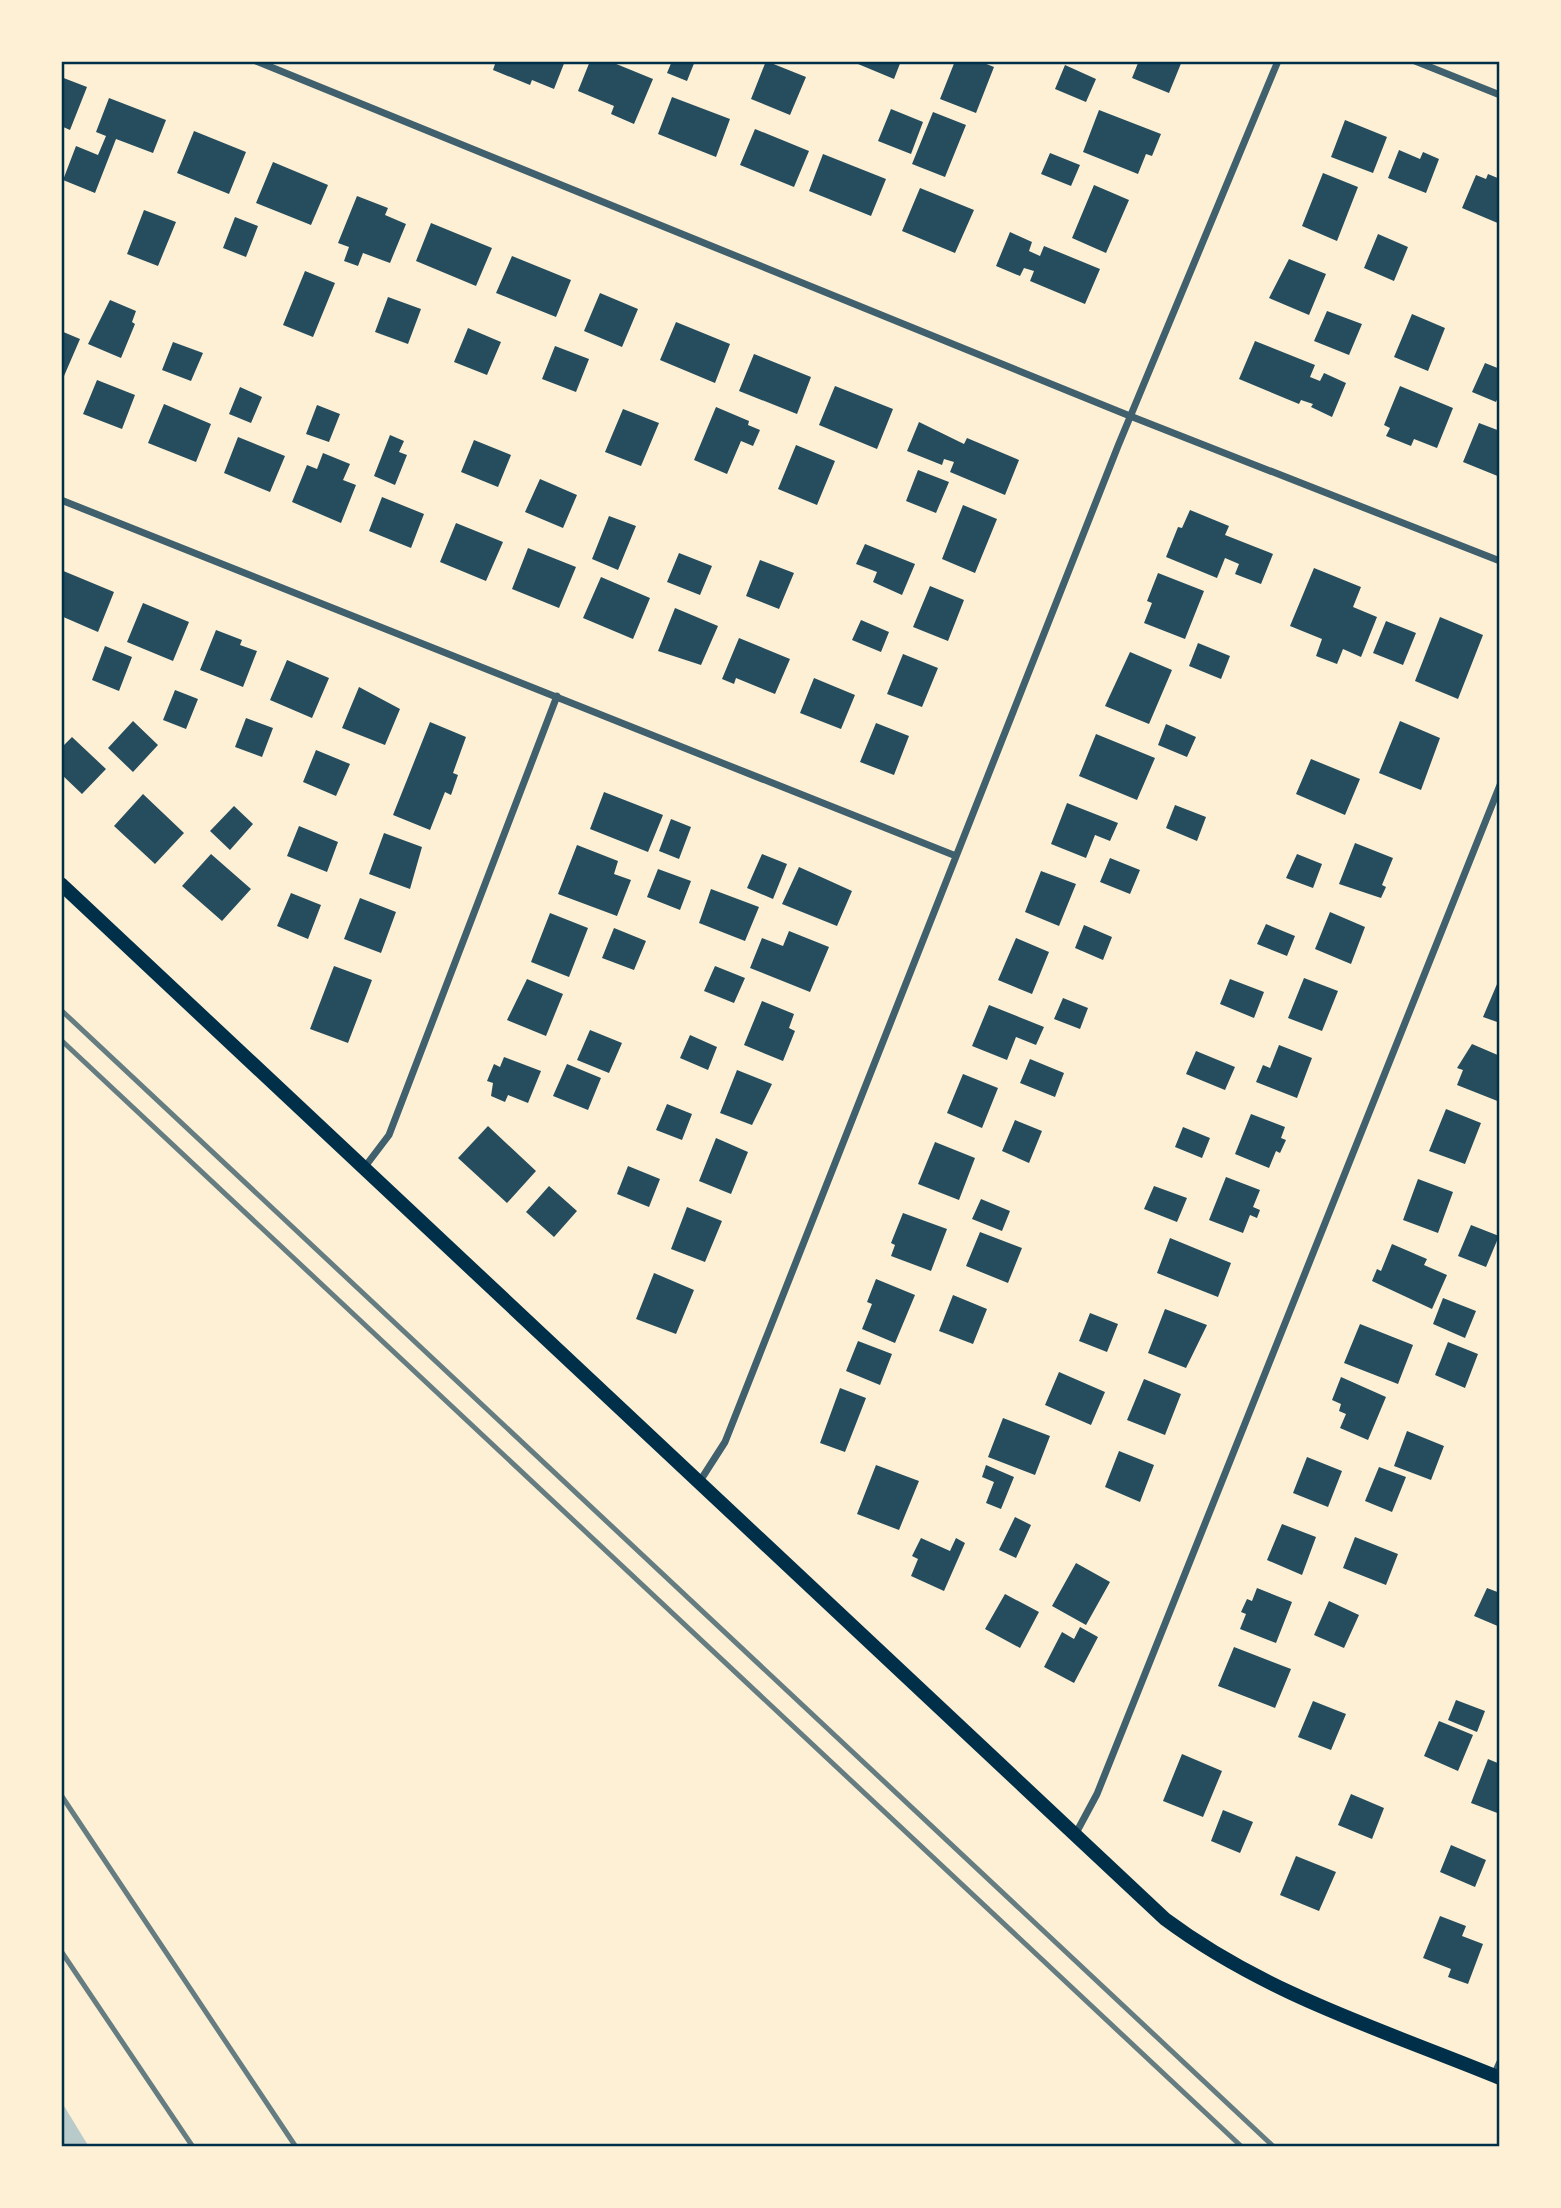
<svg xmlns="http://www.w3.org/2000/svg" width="1561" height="2208" font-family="'Source Sans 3',sans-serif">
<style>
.green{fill:#b9caca}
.building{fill:#264d5e}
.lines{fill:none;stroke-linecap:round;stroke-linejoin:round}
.minor{stroke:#3f606c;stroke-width:7}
.secondary{stroke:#003049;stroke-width:14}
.rail{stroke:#657d81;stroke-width:5}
.neatline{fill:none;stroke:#003049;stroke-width:2.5}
</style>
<rect width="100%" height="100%" fill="#fdf0d5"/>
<path class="green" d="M61,2101L89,2147H61Z"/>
<path class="building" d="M496,61H565L554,89L532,80L530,85L493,70Z
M590,61H609L653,79L634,124L611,114L614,106L578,91Z
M672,61H695L687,81L667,73Z
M766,61L806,77L790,115L751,99Z
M859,61H901L894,79L858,64Z
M955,61H979L994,67L976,113L940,99Z
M1132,61H1182L1169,93L1132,78L1138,63Z
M1065,65L1096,79L1086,102L1055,89Z
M61,77L87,87L70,130L61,126Z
M672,97L730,119L716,157L658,134Z
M109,98L166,120L153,153L116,139L95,193L63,180L76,146L98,155L106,136L96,132Z
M891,109L923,122L911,154L878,141Z
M1099,110L1161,134L1152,156L1146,154L1138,174L1083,152Z
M933,112L966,125L945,177L912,164Z
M1345,120L1387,137L1373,173L1331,157Z
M755,129L809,151L794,187L740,165Z
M194,131L246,152L229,194L177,173Z
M1399,150L1420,159L1423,152L1439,159L1426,193L1388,178Z
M1050,153L1080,165L1071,186L1041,174Z
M823,154L886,179L871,216L809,191Z
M273,162L328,185L311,225L256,203Z
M1323,173L1358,187L1337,241L1302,226Z
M1488,174L1500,179V224L1462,208L1476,175L1486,179Z
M1094,185L1129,200L1106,253L1072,238Z
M920,188L974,210L955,253L902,231Z
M357,196L388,208L385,215L406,224L390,263L363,253L358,266L344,261L349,247L338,243Z
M144,210L176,222L158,266L127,254Z
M235,217L258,226L246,257L223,248Z
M431,223L492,248L476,286L416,261Z
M1010,232L1032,242L1029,251L1040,256L1044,246L1100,269L1085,304L1030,281L1034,271L1024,268L1020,276L996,266Z
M1378,234L1408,247L1394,281L1364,268Z
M512,256L571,280L556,317L496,293Z
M1289,259L1326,274L1309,315L1269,298Z
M305,271L335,283L313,337L283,325Z
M600,293L638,309L622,347L584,331Z
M388,297L421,309L408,344L375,332Z
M110,300L136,311L132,322L135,324L121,358L88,344Z
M1327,311L1362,324L1349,355L1314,341Z
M1412,314L1445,328L1428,371L1394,357Z
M676,322L730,344L715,383L660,360Z
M468,328L501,342L487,375L454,362Z
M61,331L80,339L61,383Z
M1255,341L1315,365L1310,377L1320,381L1324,373L1346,383L1332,417L1311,407L1313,404L1301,400L1299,404L1239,379Z
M173,342L203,353L191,381L162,370Z
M555,346L589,359L576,392L542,379Z
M754,354L811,377L797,414L739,391Z
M1485,363L1500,369V393L1496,402L1472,392Z
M97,380L135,395L122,429L83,414Z
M835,386L893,409L877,449L819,425Z
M1400,386L1453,408L1437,448L1414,439L1411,446L1386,436L1390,428L1384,425Z
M240,387L262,397L251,423L229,414Z
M164,404L211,424L196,462L148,443Z
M317,405L340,414L329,442L306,434Z
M716,407L749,421L748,425L760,430L753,446L741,441L727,474L694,460Z
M623,409L659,423L641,466L605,452Z
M919,422L964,444L967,438L1019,460L1005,495L950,472L954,462L944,459L942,465L907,451Z
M1479,423L1500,431V477L1463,462Z
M390,435L404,441L399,452L407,455L395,485L374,476Z
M238,437L285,456L270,492L224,473Z
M474,440L511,455L498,487L461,472Z
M796,445L835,461L817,505L778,489Z
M323,453L350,464L343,480L356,485L341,523L292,502L307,465L317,469Z
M918,470L949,482L936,513L906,501Z
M540,479L577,495L563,528L525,512Z
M382,497L424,514L411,548L369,531Z
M963,505L997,519L975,573L942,559Z
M1190,510L1229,526L1225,535L1273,554L1261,584L1235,574L1239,564L1225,558L1217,578L1166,557L1178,527L1182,528Z
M609,516L636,526L618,570L592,559Z
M456,523L503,542L486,581L440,562Z
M865,544L915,564L902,595L873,582L877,572L856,564Z
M528,548L576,567L559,608L512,589Z
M679,553L712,566L700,595L667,582Z
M760,560L794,573L779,609L746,596Z
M1314,568L1361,587L1353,607L1377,617L1361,657L1343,649L1337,664L1316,656L1322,639L1290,626Z
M61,570L114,592L98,632L61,616Z
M1158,573L1204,591L1185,639L1144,623L1152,603L1147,601Z
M601,577L650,598L633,639L583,618Z
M930,586L964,600L948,641L913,627Z
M143,603L189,622L173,661L127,642Z
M675,608L718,626L701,665L658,651Z
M1440,617L1483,635L1458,699L1415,681Z
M861,620L889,632L881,652L852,640Z
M1386,621L1416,633L1403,665L1373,653Z
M216,630L242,640L240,645L257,651L243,687L200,670Z
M739,638L790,659L775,694L736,678L734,684L722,679Z
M1198,643L1230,656L1221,679L1189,666Z
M105,646L132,657L119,691L92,680Z
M1130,652L1172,670L1149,724L1105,706Z
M903,654L938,668L922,707L887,694Z
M287,660L329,678L312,718L270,700Z
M814,678L855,695L841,729L800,713Z
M359,687L400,709L385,745L342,728Z
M175,690L198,699L186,729L163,720Z
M246,718L273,728L262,757L235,747Z
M133,721L158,745L133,772L108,748Z
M1400,721L1440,738L1421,790L1379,773Z
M430,722L466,737L453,773L458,775L451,795L445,792L430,830L393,815Z
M876,723L909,736L894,775L860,762Z
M1166,724L1196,737L1187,757L1158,745Z
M1096,734L1155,758L1137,800L1079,776Z
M72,737L106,769L82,794L61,774V748Z
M316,750L350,764L336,796L303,782Z
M1311,759L1360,779L1345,815L1296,794Z
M604,792L663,815L648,852L590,829Z
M143,794L184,833L155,864L114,826Z
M1067,803L1118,823L1110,841L1095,835L1086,858L1051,844Z
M1175,805L1206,817L1197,841L1166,828Z
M234,806L253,824L230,850L210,831Z
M671,819L691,827L679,859L659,851Z
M299,826L338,842L327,872L287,856Z
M384,833L422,847L410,889L369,874Z
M1355,843L1393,858L1382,885L1386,887L1381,898L1339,884Z
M577,845L618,861L614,874L631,880L617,916L558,894Z
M211,854L251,889L222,921L182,886Z
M762,854L787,864L773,899L747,888Z
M1297,854L1322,864L1313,888L1286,878Z
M1110,858L1140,870L1130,894L1100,882Z
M799,867L852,891L837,926L782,904Z
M658,869L691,881L680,910L647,897Z
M1041,871L1076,884L1059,926L1025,912Z
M711,889L759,907L745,941L699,923Z
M291,893L321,905L308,939L277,926Z
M360,898L396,912L381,953L344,939Z
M1330,912L1365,927L1351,964L1315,949Z
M550,913L588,928L569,977L531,962Z
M1266,924L1295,936L1287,956L1257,944Z
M1084,925L1112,937L1103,960L1075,948Z
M614,928L646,941L634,970L602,958Z
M789,931L829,947L810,992L750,968L762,938L783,946Z
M1016,938L1049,952L1032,994L998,980Z
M334,966L372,980L348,1043L310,1029Z
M715,966L745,978L734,1003L704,991Z
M1500,977V1023L1483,1017Z
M1304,978L1338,991L1322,1031L1288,1018Z
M527,979L563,994L546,1036L507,1020Z
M1230,979L1264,992L1254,1018L1220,1004Z
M1063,998L1088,1008L1080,1029L1054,1019Z
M762,1001L794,1014L789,1028L795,1031L783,1061L744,1045Z
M989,1005L1044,1027L1036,1045L1016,1037L1007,1060L972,1046Z
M590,1030L622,1043L609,1073L577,1060Z
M690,1035L717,1047L708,1070L680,1058Z
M1472,1044L1500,1056V1102L1457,1085L1463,1070L1457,1068Z
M1279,1045L1312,1058L1297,1098L1256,1082L1263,1065L1270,1068Z
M1196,1051L1235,1067L1225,1090L1186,1074Z
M504,1057L541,1071L528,1103L508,1095L505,1102L491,1096L493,1083L487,1081L494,1064L500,1067Z
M1030,1059L1064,1073L1055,1097L1020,1083Z
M567,1064L601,1078L588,1110L553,1096Z
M737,1070L772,1084L752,1125L720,1113Z
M963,1074L998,1088L982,1128L947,1113Z
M667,1104L692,1114L682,1140L656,1130Z
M1446,1109L1481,1123L1465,1164L1429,1151Z
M1251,1114L1285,1127L1281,1138L1286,1140L1280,1153L1276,1151L1269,1168L1235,1154Z
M1015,1120L1042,1131L1029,1163L1002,1151Z
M488,1126L536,1171L507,1203L458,1158Z
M1183,1127L1210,1138L1202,1158L1175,1147Z
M716,1138L748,1152L731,1194L699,1181Z
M935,1142L975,1158L959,1200L918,1184Z
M628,1166L660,1179L649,1207L617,1194Z
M1226,1177L1260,1190L1253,1207L1260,1210L1257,1218L1250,1215L1243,1233L1209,1220Z
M1418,1179L1453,1192L1438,1233L1403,1220Z
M549,1186L577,1211L554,1237L526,1212Z
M1154,1186L1187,1198L1177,1222L1144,1209Z
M981,1199L1010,1211L1002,1231L972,1219Z
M687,1207L722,1221L705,1262L671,1249Z
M903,1213L947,1229L931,1271L891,1256L895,1245L891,1243Z
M1471,1225L1499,1236L1486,1267L1458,1256Z
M980,1232L1022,1248L1008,1283L966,1266Z
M1170,1238L1231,1263L1218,1297L1157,1273Z
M1392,1244L1427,1259L1424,1265L1447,1275L1432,1309L1372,1281L1377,1269L1381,1271Z
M654,1273L694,1290L676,1334L636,1319Z
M876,1279L915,1295L895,1343L862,1329L872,1304L867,1302Z
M953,1295L987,1309L973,1344L939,1331Z
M1443,1298L1476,1311L1465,1338L1433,1324Z
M1165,1309L1207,1325L1186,1368L1148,1353Z
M1090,1313L1118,1324L1107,1352L1079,1341Z
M1360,1324L1413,1345L1398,1384L1344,1363Z
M858,1341L892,1354L880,1385L846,1371Z
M1448,1342L1478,1354L1465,1388L1435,1375Z
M1059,1372L1105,1392L1091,1425L1045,1405Z
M1341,1377L1386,1397L1368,1440L1340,1428L1346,1414L1339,1411L1341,1404L1332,1400Z
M1144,1379L1181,1394L1165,1435L1127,1420Z
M840,1388L866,1398L845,1452L820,1443Z
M1003,1418L1050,1436L1035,1475L988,1457Z
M1407,1431L1444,1446L1431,1480L1394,1466Z
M1119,1451L1154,1465L1140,1502L1105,1487Z
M1307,1457L1342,1471L1328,1507L1293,1493Z
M876,1465L919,1481L899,1530L857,1514Z
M986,1465L1014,1477L1001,1509L986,1503L994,1482L982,1477Z
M1379,1467L1406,1477L1392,1512L1365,1501Z
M1015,1517L1031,1525L1016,1558L999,1550Z
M1282,1524L1316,1537L1302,1575L1267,1560Z
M1355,1537L1398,1554L1386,1585L1343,1568Z
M921,1538L950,1551L956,1538L965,1543L944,1591L911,1576L918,1559L912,1556Z
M1076,1563L1110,1582L1086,1625L1052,1606Z
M1257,1588L1292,1602L1276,1643L1240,1629L1246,1614L1241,1612L1247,1599L1252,1601Z
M1487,1588L1500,1593V1627L1474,1616Z
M1005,1594L1039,1612L1020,1648L985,1629Z
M1329,1601L1359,1615L1344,1648L1314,1635Z
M1080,1627L1098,1637L1074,1683L1044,1667L1062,1632L1074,1639Z
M1234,1647L1291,1669L1275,1708L1218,1686Z
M1456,1700L1485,1711L1477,1732L1448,1720Z
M1313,1701L1346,1714L1331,1750L1298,1737Z
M1439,1721L1473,1735L1458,1771L1424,1756Z
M1182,1754L1222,1771L1203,1817L1163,1801Z
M1488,1759L1500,1764V1814L1471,1803Z
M1351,1794L1384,1808L1372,1839L1338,1825Z
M1223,1810L1253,1822L1240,1853L1211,1841Z
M1451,1845L1486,1860L1475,1887L1440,1872Z
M1296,1856L1336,1872L1319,1911L1280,1895Z
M1440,1916L1466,1926L1462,1936L1483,1944L1468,1984L1448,1977L1451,1969L1423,1958Z"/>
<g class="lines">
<path class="minor" d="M256,61L1130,416L1500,561
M1415,61L1500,95
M61,500L956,856
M364,1168L389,1135L557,696
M700,1481L725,1442L1118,446L1278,61
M1075,1835L1097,1794L1500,785
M1494,2075L1500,2062"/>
<path class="secondary" d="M61,884L1165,1919C1267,1995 1383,2030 1500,2078"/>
<path class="rail" d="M61,1010L1274,2147
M61,1040L1242,2147
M61,1795L296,2147
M61,1951L193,2147"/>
</g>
<rect width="1561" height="2208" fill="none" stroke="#fdf0d5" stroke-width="126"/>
<rect x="63" y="63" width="1435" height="2082" class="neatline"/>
</svg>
